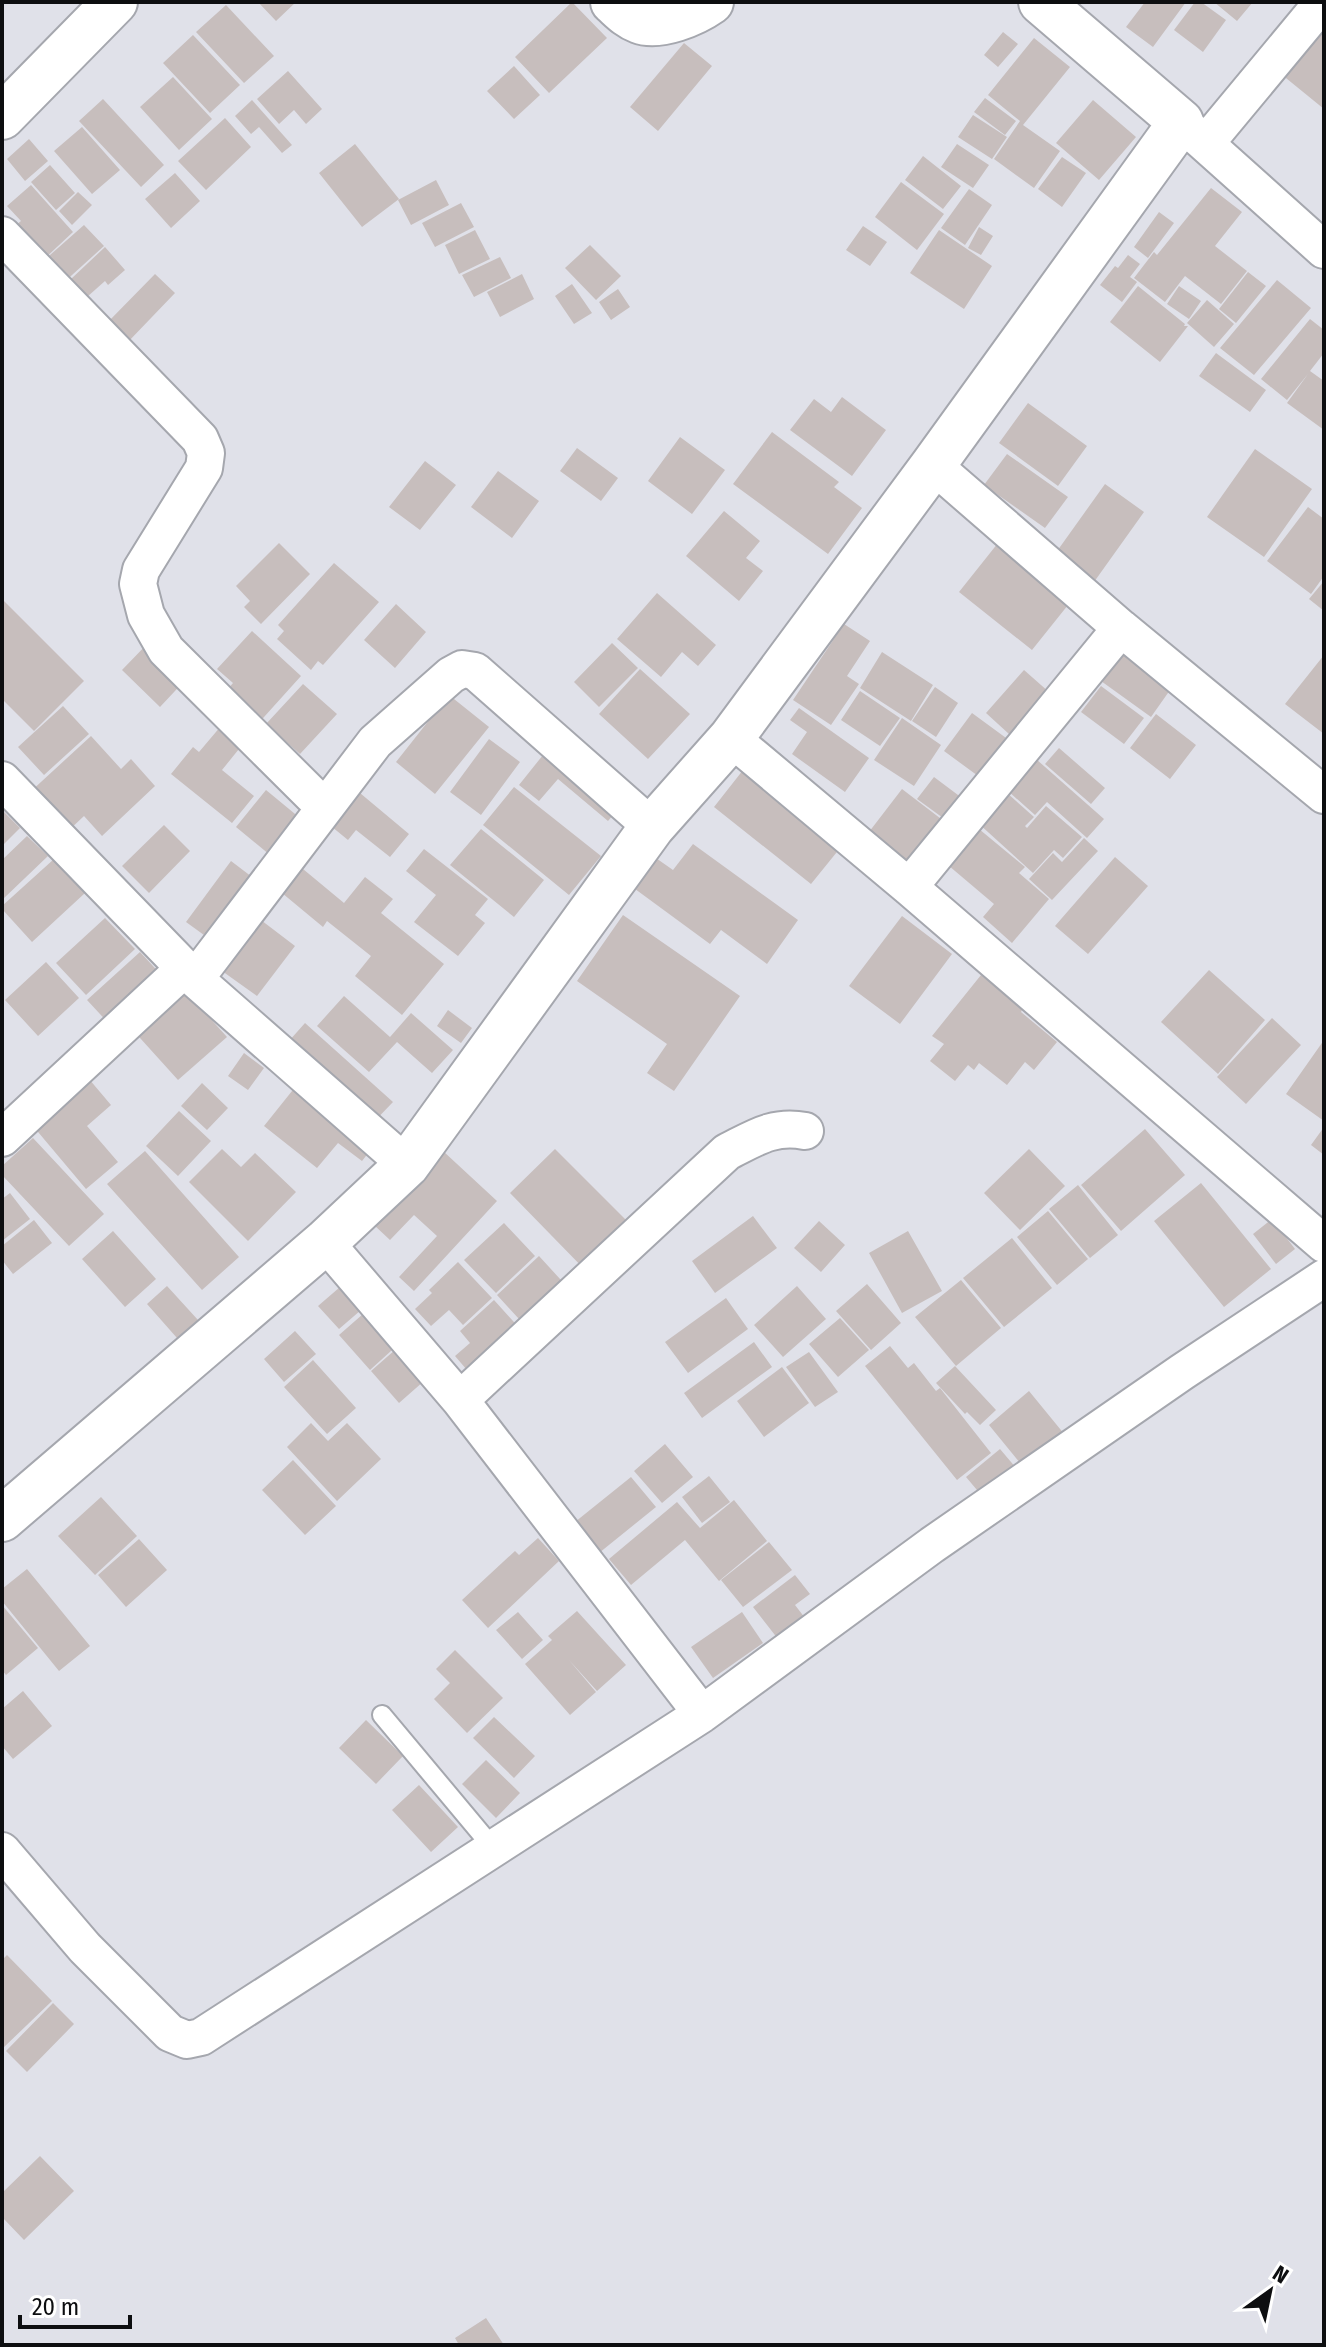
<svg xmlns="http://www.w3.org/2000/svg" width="1326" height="2347" font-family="'Fira Sans Condensed',sans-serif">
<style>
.building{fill:#c7bebd}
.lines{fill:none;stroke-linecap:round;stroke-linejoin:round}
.service-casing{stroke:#a5a7ae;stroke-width:22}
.minor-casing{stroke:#a5a7ae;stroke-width:40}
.tertiary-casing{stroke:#a5a7ae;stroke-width:48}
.service{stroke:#fff;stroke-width:18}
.minor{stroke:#fff;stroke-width:36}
.tertiary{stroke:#fff;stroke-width:44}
</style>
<rect width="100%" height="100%" fill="#e0e1e9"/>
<path class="building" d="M258,2H296L276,21Z
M572,2L607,38L549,93L515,57Z
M1145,2H1186L1153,47L1126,27Z
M1195,2H1201L1226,20L1203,52L1174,30Z
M1214,2H1253L1237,21Z
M226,5L274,56L244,83L196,32Z
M1324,19V109L1281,74Z
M1003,32L1018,44L998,67L984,55Z
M193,35L240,85L210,113L163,63Z
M1034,38L1070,67L1023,125L1060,151L1034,188L994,159L1020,121L988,95Z
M684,43L712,66L658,131L630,107Z
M514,66L540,95L514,119L487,91Z
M288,71L322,109L306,124L294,110L279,124L257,99Z
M173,77L212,119L179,150L140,107Z
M985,98L1016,121L1005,135L974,112Z
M103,99L164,165L141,187L79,121Z
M252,100L292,145L282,153L259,127L251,134L235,116Z
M1093,100L1136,137L1099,180L1056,143Z
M973,115L1007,137L992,159L958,137Z
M225,118L251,147L206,190L178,161Z
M82,127L120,170L92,194L54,151Z
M29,139L48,161L25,181L7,159Z
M355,144L399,199L362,227L319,173Z
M957,144L989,165L973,188L941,167Z
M923,156L961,186L943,209L905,180Z
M1062,157L1086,173L1062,207L1038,189Z
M50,165L75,193L56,210L31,182Z
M175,173L200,201L171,228L145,199Z
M436,180L449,205L411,225L398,200Z
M901,182L944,214L917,250L875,217Z
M31,185L73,232L41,262L11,229L21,221L7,206Z
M1211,188L1242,212L1215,246L1247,271L1221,304L1185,276L1165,302L1134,278L1154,252L1157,255Z
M969,189L992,205L965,245L941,228Z
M78,192L92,205L72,225L59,211Z
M461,203L474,227L435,247L422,223Z
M1159,212L1174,223L1148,258L1134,247Z
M84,225L104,246L61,285L41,263Z
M863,226L887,242L870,266L846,250Z
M979,227L993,236L981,255L968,248Z
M475,230L490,259L459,274L445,245Z
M939,230L992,266L964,309L910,273Z
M590,245L621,276L596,300L565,268Z
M105,247L125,270L108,285L105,281L87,297L71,279Z
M1128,255L1140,264L1130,277L1137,282L1122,302L1100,285L1115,266L1118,268Z
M500,257L511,278L474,297L462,275Z
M1248,272L1266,286L1236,323L1219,309Z
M155,274L175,293L127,343L107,323Z
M522,274L534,299L500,317L487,292Z
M1277,280L1311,308L1254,375L1220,348Z
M572,284L592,313L574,324L555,296Z
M1138,286L1185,324L1184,326H1188L1160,362L1110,322Z
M1179,286L1201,301L1189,319L1167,304Z
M618,289L630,307L611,320L599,302Z
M1207,300L1234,324L1214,347L1187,323Z
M1310,319L1324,330V353L1310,371L1324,381V430L1287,403L1308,374L1287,400L1261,379Z
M1216,353L1266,390L1250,412L1199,376Z
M842,397L886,430L852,476L790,430L814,399L831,412Z
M1028,403L1087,446L1058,486L999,443Z
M772,432L839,482L834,487L862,508L828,554L733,484Z
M680,437L725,470L692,514L648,481Z
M577,448L618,478L601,501L560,471Z
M1255,449L1312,489L1264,557L1207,517Z
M1007,454L1068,497L1045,528L984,485Z
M425,461L456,485L420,530L389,507Z
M498,471L539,501L512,538L471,507Z
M1105,484L1144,512L1094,582L1055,554Z
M1308,507L1324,519V576L1311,594L1267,561Z
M724,511L760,541L746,558L763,571L739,601L686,556Z
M279,543L310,574L261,624L244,607L250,601L236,586Z
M998,543L1076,595L1032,650L959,592Z
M334,563L379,602L323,665L318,661L311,670L277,639L284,631L278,625Z
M1324,581V611L1309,599Z
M657,593L716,645L698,666L682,652L661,677L617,639Z
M2,599L84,681L34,731L2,699Z
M396,604L426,632L395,668L364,640Z
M844,624L870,641L847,676L859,684L831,725L793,700Z
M252,631L301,676L255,727L221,697L233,683L217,669Z
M151,640L189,676L160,707L122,670Z
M612,643L638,668L599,707L574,682Z
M1125,647L1175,683L1151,717L1101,681Z
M882,652L933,685L911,721L860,688Z
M1324,655V734L1285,704Z
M640,669L690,714L648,759L599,714Z
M1024,670L1058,700L1020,744L986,713Z
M303,684L337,714L300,754L266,724Z
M1101,686L1144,718L1124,744L1081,712Z
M935,687L958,703L936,737L912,721Z
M860,691L900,718L880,746L841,720Z
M449,695L489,727L435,794L396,762Z
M63,706L89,734L44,775L18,747Z
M799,708L869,758L845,792L792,754L807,732L790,720Z
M972,713L1017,746L989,784L944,751Z
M1156,714L1196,745L1170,779L1130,748Z
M902,718L941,745L914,786L874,760Z
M221,726L243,744L222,770L254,796L232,823L171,774L193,747L199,752Z
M91,736L121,769L131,759L155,786L102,836L84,816L67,832L29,793Z
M489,739L520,762L481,815L450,792Z
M551,745L623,803L608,821L558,779L539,801L519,785Z
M1059,748L1105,788L1091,804L1045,764Z
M1036,759L1104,819L1087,838L1047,802L1035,815L1008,791Z
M747,765L845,842L811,884L714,807Z
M934,777L966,801L950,823L917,799Z
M514,787L601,856L569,895L483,825Z
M354,788L409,834L390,857L356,830L348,840L326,822Z
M902,789L949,825L916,868L869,832Z
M266,790L306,823L276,860L236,827Z
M1006,792L1034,817L1025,826L1027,828L1046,806L1082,837L1063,858L1054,850L1033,873L978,823Z
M2,810L20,828L2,846Z
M973,824L1025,867L1019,873L1049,899L1012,943L983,917L994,904L942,860Z
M164,825L190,851L149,893L122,866Z
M481,829L544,880L514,917L450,865Z
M27,836L48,856L2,900V860Z
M1084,838L1098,851L1052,900L1029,879L1053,853L1062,862Z
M693,844L798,920L767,964L721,930L710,944L631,886L653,856L673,870Z
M424,849L488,899L475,915L485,923L458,956L414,922L436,895L406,871Z
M1115,857L1148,886L1088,954L1055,926Z
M54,859L85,893L32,942L2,909V906Z
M231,861L260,883L215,943L186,922Z
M303,869L344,903L365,877L393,899L381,913L444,964L402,1015L355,976L371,956L327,921L323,927L282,893Z
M253,914L295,946L257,996L215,966Z
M623,915L740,996L674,1091L647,1073L667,1044L577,981Z
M902,916L952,954L900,1024L849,986Z
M105,918L135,949L86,995L56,963Z
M140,952L165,979L112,1027L87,1000Z
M46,962L79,998L38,1036L5,1000Z
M1209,970L1265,1020L1218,1074L1161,1022Z
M981,975L1023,1008L1021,1012L1057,1042L1034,1070L1025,1062L1007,1085L979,1063L974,1070L968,1065L955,1081L930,1061L944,1044L932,1036Z
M180,985L227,1037L178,1080L131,1028Z
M344,996L390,1037L411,1013L453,1050L432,1073L397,1042L369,1072L317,1026Z
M448,1010L472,1028L461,1043L437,1026Z
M1272,1018L1301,1045L1246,1104L1217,1077Z
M305,1023L393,1102L368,1128L281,1050Z
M1324,1040V1121L1286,1094Z
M244,1053L264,1068L248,1090L228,1076Z
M89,1079L111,1105L87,1126L118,1162L86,1189L33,1126Z
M202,1083L228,1108L207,1130L181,1106Z
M296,1086L373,1147L362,1161L338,1143L317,1168L264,1126Z
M179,1111L211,1141L178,1176L146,1146Z
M1324,1127V1155L1311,1145Z
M1145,1129L1185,1175L1121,1231L1081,1185Z
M33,1138L104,1214L69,1246L2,1175V1166Z
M222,1149L241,1167L255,1153L296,1192L248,1241L189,1182Z
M555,1149L637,1231L591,1276L510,1193Z
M1029,1149L1065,1186L1020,1230L984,1193Z
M145,1151L239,1257L202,1290L107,1184Z
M443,1151L497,1201L414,1291L399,1277L437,1236L414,1215L390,1240L374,1225Z
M1201,1183L1271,1269L1224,1307L1154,1221Z
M1078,1185L1118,1235L1090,1258L1049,1209Z
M10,1193L30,1219L2,1241V1199Z
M1048,1211L1088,1259L1057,1285L1017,1237Z
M753,1216L777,1248L715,1293L692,1261Z
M1272,1219L1295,1249L1276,1264L1253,1234Z
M34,1220L52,1243L13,1274L2,1260V1246Z
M819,1221L845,1245L821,1272L794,1248Z
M504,1223L535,1256L496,1293L464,1260Z
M113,1231L156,1279L125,1307L82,1259Z
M908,1231L942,1291L902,1313L869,1253Z
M1012,1238L1052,1288L1004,1327L963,1278Z
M539,1256L571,1291L530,1331L497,1295Z
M458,1262L492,1298L463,1325L449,1310L431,1326L415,1309L432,1293L429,1290Z
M961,1280L1001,1328L956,1366L915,1317Z
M347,1281L368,1304L339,1329L318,1306Z
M867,1284L901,1323L871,1350L836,1311Z
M167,1286L198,1320L177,1338L147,1304Z
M797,1286L826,1319L783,1357L754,1325Z
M726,1298L748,1329L688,1373L665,1342Z
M494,1300L523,1332L473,1377L455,1356L470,1343L460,1331Z
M371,1307L402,1341L370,1370L339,1335Z
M840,1318L869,1350L838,1377L809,1344Z
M295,1331L316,1354L284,1382L264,1359Z
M404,1342L432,1374L399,1403L371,1371Z
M754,1342L772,1367L702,1418L684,1393Z
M890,1346L908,1368L914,1363L936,1391L940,1388L991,1453L957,1480L865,1366Z
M809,1352L838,1392L815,1407L786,1367Z
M313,1360L356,1408L327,1434L284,1387Z
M955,1366L996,1410L980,1425L967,1412L965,1414L936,1383Z
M782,1367L809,1403L764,1437L737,1401Z
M1029,1391L1065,1435L1025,1469L989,1425Z
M311,1423L328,1441L347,1423L381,1459L337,1501L287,1447Z
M665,1444L693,1477L662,1503L634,1471Z
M1000,1449L1022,1475L988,1503L966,1477Z
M293,1460L336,1506L305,1535L262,1490Z
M709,1476L730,1502L702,1523L682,1497Z
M631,1477L656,1507L599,1553L575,1522Z
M101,1497L137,1536L95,1575L58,1536Z
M734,1500L767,1541L719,1581L685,1540L631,1585L609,1559L677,1502L700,1528Z
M538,1538L559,1561L488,1628L462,1600L515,1551L519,1555Z
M139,1539L167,1570L126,1607L98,1575Z
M769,1542L792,1570L743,1607L721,1580Z
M27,1569L90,1646L59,1671L2,1601V1589Z
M795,1575L810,1594L795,1605L805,1618L778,1639L753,1607Z
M2,1605L38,1648L6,1675L2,1670Z
M577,1611L626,1665L597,1691L569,1660L596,1692L570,1715L525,1664L552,1640L548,1636Z
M518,1612L543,1640L522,1659L496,1630Z
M742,1612L763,1643L713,1678L691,1647Z
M455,1650L503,1698L467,1733L434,1699L450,1683L436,1669Z
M23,1691L52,1726L13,1759L2,1746V1709Z
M494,1717L535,1756L514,1778L473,1738Z
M366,1720L403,1756L376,1784L339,1748Z
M486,1760L520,1793L496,1818L462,1784Z
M419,1785L458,1827L431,1852L392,1810Z
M7,1955L52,2001L2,2049V1960Z
M53,2003L74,2024L27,2072L6,2051Z
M40,2156L74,2191L24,2240L2,2217V2193Z
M486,2318L504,2345H459L455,2338Z"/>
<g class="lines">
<defs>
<path id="service" d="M382,1715L494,1849"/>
<path id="minor" d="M1181,122L1324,250
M1206,143L1323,2
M2,235L200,439L206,453L204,468L141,570L138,584L146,615L166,650L324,807
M933,465L1121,628L1324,795
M731,738L909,887L1324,1244
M2,780L195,979L407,1165
M909,887L1121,628
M195,979L375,742L451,675L462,669L475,671L652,827
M2,1138L184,969
M325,1242L460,1400L702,1714
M460,1400L727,1152C755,1138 773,1125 805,1131
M2,1851L85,1948L170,2033L187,2040L201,2037L702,1714L932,1545L1182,1372L1324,1278"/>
<path id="tertiary" d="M613,2C621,9 628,17 639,21C659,29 694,14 711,2
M2,117L115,2
M2,1519L325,1242L407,1165L652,827L731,738L933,465L1181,122L1041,2"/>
</defs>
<use href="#service" class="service-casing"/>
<use href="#minor" class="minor-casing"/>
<use href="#tertiary" class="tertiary-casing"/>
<use href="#service" class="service"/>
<use href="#minor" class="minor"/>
<use href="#tertiary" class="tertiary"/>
</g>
<rect width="1326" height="2347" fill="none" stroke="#0d0e10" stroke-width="8"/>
<g transform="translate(1270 2291) rotate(33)" stroke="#ffffff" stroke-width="6" paint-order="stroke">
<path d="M0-6L14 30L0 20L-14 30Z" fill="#0d0e10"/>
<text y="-12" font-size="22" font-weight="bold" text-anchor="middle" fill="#0d0e10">N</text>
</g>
<path d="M20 2315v12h110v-12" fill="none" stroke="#0d0e10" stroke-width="4"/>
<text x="32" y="2315" font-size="24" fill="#0d0e10" stroke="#ffffff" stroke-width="6" paint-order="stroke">20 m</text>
</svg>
